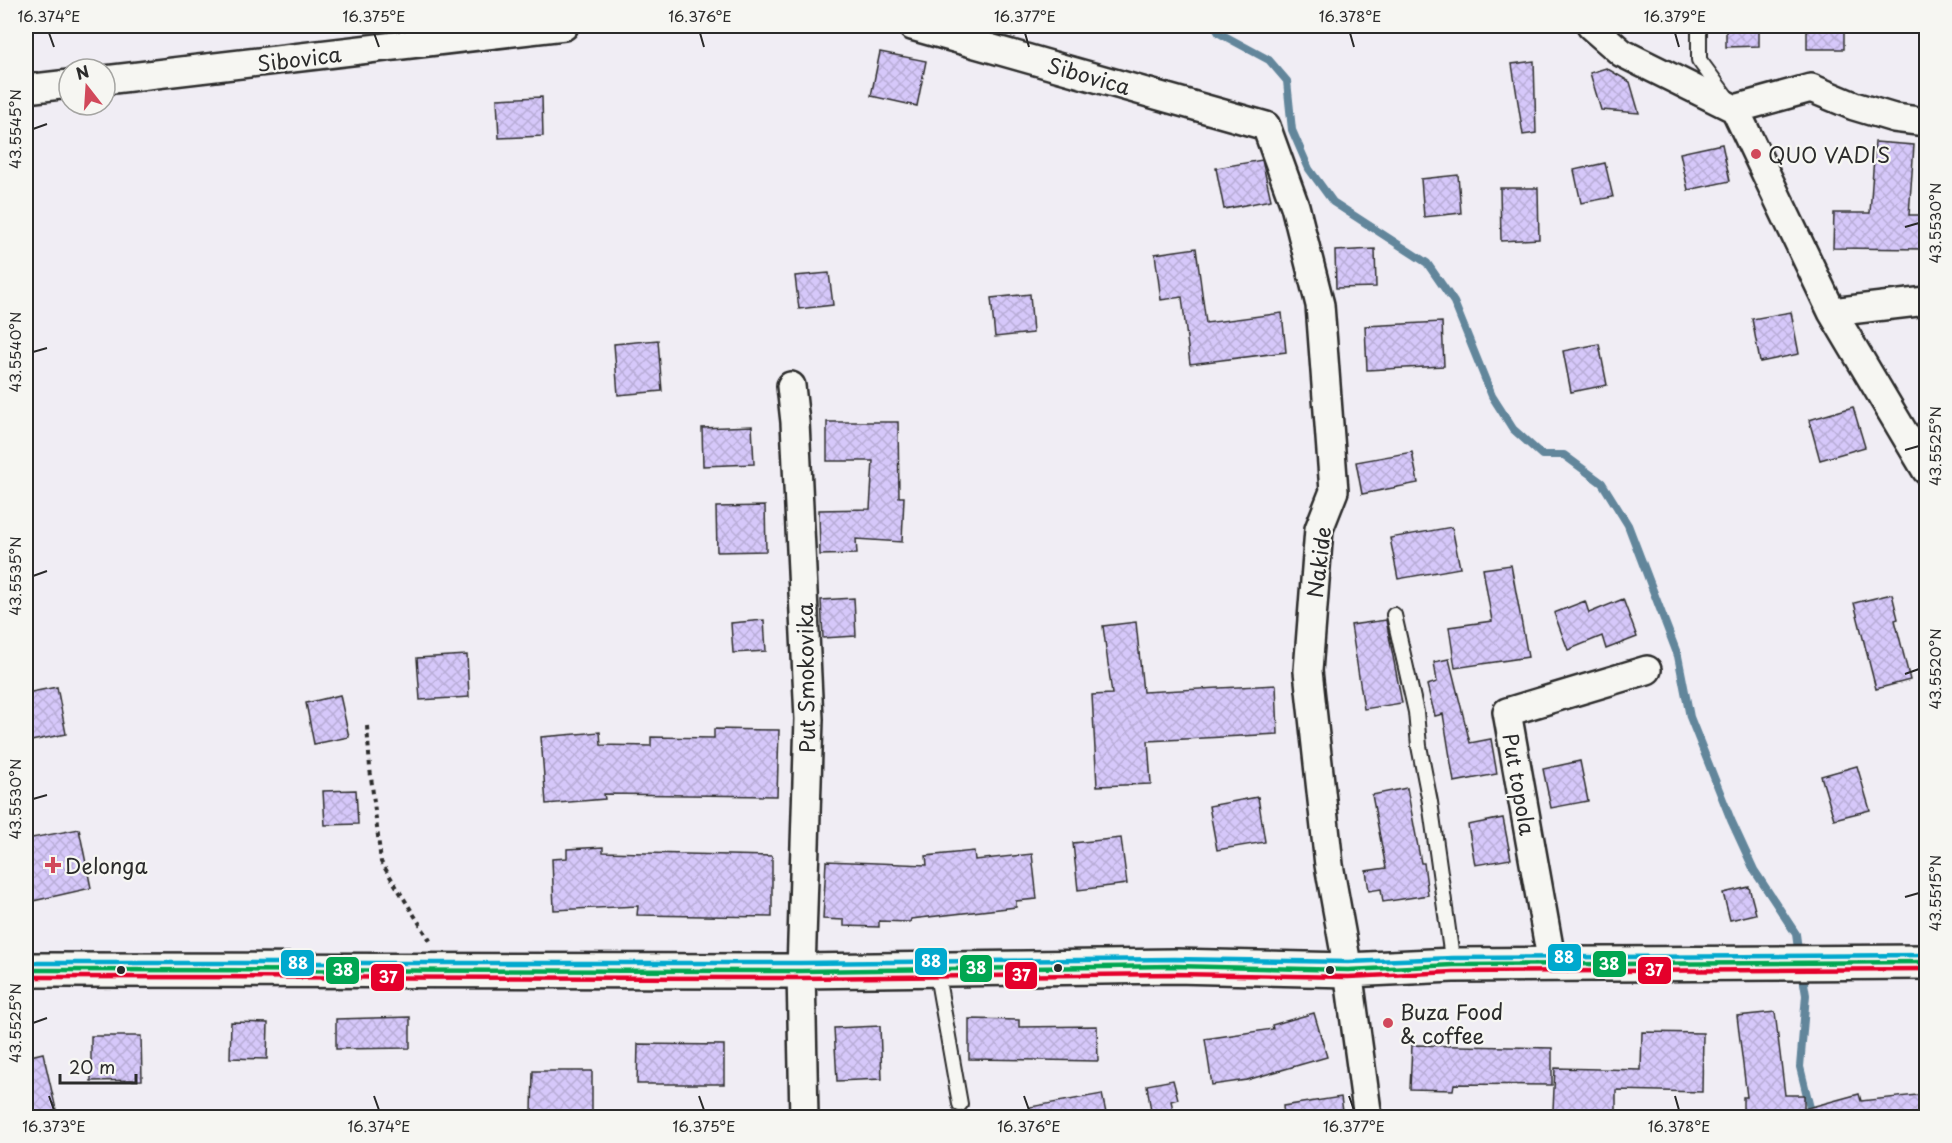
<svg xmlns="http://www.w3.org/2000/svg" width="1952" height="1143" font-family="'Playpen Sans',sans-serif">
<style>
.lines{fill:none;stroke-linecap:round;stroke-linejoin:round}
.stream{stroke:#62869b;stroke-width:8}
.building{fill:url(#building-cross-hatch);stroke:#2b2b2b;stroke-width:1.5}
.lane-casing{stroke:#2b2b2b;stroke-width:18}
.street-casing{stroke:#2b2b2b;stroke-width:32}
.secondary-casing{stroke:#2b2b2b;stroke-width:38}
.path{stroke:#2b2b2b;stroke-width:4;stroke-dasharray:4.5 4.5;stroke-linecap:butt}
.lane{stroke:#f6f6f2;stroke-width:14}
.street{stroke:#f6f6f2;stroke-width:27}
.secondary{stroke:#f6f6f2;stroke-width:33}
.bus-1-casing{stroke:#f6f6f2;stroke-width:9}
.bus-2-casing{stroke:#f6f6f2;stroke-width:9}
.bus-3-casing{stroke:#f6f6f2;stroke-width:9}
.bus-1{stroke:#00a651;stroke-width:4.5}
.bus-2{stroke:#e4002b;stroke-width:4.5}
.bus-3{stroke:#00a9ce;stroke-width:4.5}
.ticks{fill:none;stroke:#2b2b2b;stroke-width:2}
.poi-dot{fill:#d1495b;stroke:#f6f6f2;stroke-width:2}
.bus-dot{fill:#2b2b2b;stroke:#f6f6f2;stroke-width:2}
.labels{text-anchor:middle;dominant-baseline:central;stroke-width:4.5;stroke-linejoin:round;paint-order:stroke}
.street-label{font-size:21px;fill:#2b2b2b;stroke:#f6f6f2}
.poi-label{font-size:21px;fill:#2b2b2b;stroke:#f6f6f2;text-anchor:start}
.line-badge{stroke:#f6f6f2;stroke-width:2}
.badge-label{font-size:16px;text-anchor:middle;font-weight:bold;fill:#fff}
.neatline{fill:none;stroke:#2b2b2b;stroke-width:2}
.ticks-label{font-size:15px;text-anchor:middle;fill:#2b2b2b}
</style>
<defs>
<pattern id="building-cross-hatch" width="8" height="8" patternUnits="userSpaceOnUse" patternTransform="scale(1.5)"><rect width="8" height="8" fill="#d6c8fa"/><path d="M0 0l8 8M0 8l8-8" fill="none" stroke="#b8acd6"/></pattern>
</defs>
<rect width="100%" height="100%" fill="#f0edf4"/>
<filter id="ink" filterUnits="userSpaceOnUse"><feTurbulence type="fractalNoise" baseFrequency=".0167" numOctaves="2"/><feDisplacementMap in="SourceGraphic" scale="12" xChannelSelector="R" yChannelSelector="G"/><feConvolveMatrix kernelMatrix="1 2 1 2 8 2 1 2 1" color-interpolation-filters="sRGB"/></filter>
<g filter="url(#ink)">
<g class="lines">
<path class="stream" d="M1215,26L1219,33L1269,60L1287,81L1292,130L1309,169L1333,202L1427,263L1454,302L1492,396L1513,429L1542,455H1564L1602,483L1628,525L1678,656L1690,717L1731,820L1754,870L1796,934L1799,956
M1802,971L1806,995L1800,1067L1812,1116"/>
</g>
<path class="building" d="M1726,26H1759V46L1726,47Z
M1807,26H1844V49H1807Z
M880,52L926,61L917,106L871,96Z
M1534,61L1536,133L1523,135L1512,64Z
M1606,68L1630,82L1639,113L1601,110L1590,73Z
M542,97L543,136L499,138L497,99Z
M1875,142L1914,145L1909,215H1926V249L1833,248L1834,213H1870Z
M1722,144L1730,181L1688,190L1680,153Z
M1262,160L1271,200L1224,209L1216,168Z
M1605,163L1613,197L1581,203L1574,170Z
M1458,175L1461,213L1424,217L1421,179Z
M1500,188H1538L1539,239L1501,241Z
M1196,248L1206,323L1282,313L1286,352L1190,364L1182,297L1161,300L1155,254Z
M1375,249L1376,287L1336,288L1335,251Z
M829,273L833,305L799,309L795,276Z
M1030,294L1033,333L995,337L991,298Z
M1791,312L1799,354L1760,362L1752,319Z
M1442,322L1444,366L1367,370L1365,326Z
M658,340L662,391L618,395L614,344Z
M1599,344L1607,385L1571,392L1563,351Z
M1853,407L1865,447L1820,460L1809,420Z
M827,422H898L899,497H904L902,542L856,539L857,554L820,555L819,510L870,509L873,461H827Z
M752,426L754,464L703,466L702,428Z
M1412,452L1418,483L1362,494L1356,462Z
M765,506L766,551L717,552L716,507Z
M1452,527L1460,568L1398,579L1390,538Z
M1511,565L1528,657L1455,668L1449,627L1492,621L1483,569Z
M1892,594L1898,619L1895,620L1910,680L1876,689L1854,603Z
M854,598L856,636L823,638L821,600Z
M1623,599L1637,637L1606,649L1602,636L1568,650L1554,613L1585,601L1589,613Z
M764,620L766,651L733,653L731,623Z
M1386,620L1402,703L1364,709L1351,625Z
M1136,622L1143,692L1276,685L1278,734L1148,741L1151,784L1097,786L1092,695L1112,694L1103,626Z
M467,655L469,697L420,700L417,658Z
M1449,659L1470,743L1491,739L1497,774L1454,782L1443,714L1435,716L1427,685L1437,682L1434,662Z
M57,687L66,734L26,742V693Z
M340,695L349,737L314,744L306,703Z
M714,729L779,730L777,796L604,794L605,799L546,804L541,737L600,732L601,745L651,746V737L714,738Z
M1580,761L1588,801L1551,808L1543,769Z
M1857,766L1870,810L1834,819L1821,776Z
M1407,788L1421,863H1424L1428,895L1383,902L1381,889L1369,891L1366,871L1386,868L1372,795Z
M356,790L358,824L325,825L323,791Z
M1258,797L1265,842L1217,850L1209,806Z
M1503,818L1511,859L1475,865L1468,825Z
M79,829L91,888L33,901L26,866V839Z
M1121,838L1127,884L1078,890L1073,843Z
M603,847V852L772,856V917L637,915L638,906L554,910L552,859L567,858V849Z
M974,851L975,860L1032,854L1037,899L1016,901V907L911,919L910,922L879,921V927L844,926V920L823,919L826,861L927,865L926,856Z
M1749,887L1756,914L1730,920L1723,893Z
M1775,1012L1785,1095H1804V1109L1859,1094L1861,1101L1926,1094V1118H1743V1097H1747L1737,1016Z
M1314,1013L1327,1057L1247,1080L1212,1085L1205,1039L1273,1029L1272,1025Z
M410,1017V1048L336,1049V1019Z
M969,1019L1019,1020V1027L1097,1026L1098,1061L969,1059Z
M231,1022L268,1023L267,1059L230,1058Z
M880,1026L882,1079L837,1081L834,1028Z
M1642,1032L1703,1033L1702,1092L1616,1090V1112L1553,1110L1555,1068L1641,1070Z
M91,1036H141L142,1080L91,1081Z
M638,1044L724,1045V1084H637Z
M1412,1045L1552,1048V1085L1454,1084L1453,1090L1410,1089Z
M43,1053L58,1118H26V1057Z
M533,1071H592V1113H532Z
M1173,1080L1178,1099L1171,1101L1175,1118H1152L1147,1085Z
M1102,1094L1107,1118H1031L1030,1107Z
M1341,1097L1344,1118H1284L1283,1106Z"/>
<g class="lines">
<defs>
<path id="lane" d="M1699,26V60L1727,98
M1394,615L1416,712L1419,746L1430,802L1453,965
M936,969L960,1104"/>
<path id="street" d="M912,26L1266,126L1295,206L1320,305L1334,491L1319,529L1308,671L1329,865L1348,970L1368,1118
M1591,26L1622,53L1735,109L1832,312L1926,470
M105,80L564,26
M26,89L69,84
M1735,109L1811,88L1854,106L1894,118L1926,122
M1832,312L1926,301
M791,386L795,422L809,719L801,971L804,1118
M1552,964L1507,712L1647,670"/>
<path id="secondary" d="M26,970L801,971L1174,966L1348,970L1453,965L1926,962"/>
</defs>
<use href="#lane" class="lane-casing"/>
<use href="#street" class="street-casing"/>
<use href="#secondary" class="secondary-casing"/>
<path class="path" d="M367,726L370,768L381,862L431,942"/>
<use href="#lane" class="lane"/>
<use href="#street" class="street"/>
<use href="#secondary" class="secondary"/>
<defs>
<path id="bus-1" d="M26,970L801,971L1174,966L1348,970L1453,965L1926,962"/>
<path id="bus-2" d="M26,977L801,978L1174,974L1348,977L1453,972L1926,969"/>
<path id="bus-3" d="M26,963H801L1174,959L1348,962L1453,958L1926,955"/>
</defs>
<use href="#bus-1" class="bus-1-casing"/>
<use href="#bus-2" class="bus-2-casing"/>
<use href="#bus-3" class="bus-3-casing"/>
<use href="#bus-1" class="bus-1"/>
<use href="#bus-2" class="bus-2"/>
<use href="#bus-3" class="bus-3"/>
</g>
</g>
<path class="ticks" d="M49,33L54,47M374,33L379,47M700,33L704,47M1025,33L1029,47M1350,33L1354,47M1675,33L1679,47M33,129L47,124M1905,227L1919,223M33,352L47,348M1905,450L1919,446M33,576L47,571M1905,674L1919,669M33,799L47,795M1905,897L1919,893M33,1023L47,1018M49,1096L54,1110M374,1096L379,1110M699,1096L704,1110M1024,1096L1029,1110M1349,1096L1354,1110M1675,1096L1679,1110"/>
<g class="poi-dot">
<circle cx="1756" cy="154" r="6"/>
<path d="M50 856h6v6h6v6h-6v6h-6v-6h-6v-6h6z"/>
<circle cx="1388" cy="1023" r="6"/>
</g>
<g class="bus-dot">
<circle cx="1058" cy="968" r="5"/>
<circle cx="121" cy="970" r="5"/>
<circle cx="1330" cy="970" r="5"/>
</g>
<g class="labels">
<g class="street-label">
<text transform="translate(299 58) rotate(-7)">Sibovica</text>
<text transform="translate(1089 75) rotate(16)">Sibovica</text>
<text transform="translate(1318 562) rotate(-83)">Nakide</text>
<text transform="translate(805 678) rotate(-91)">Put Smokovika</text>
<text transform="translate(1520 784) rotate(80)">Put topola</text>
</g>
<g class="poi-label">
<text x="1768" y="154">QUO VADIS</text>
<text x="65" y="865">Delonga</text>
<text x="1400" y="1011">Buza Food<tspan x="1400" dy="24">&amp; coffee</tspan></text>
</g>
</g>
<g class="line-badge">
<rect x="1547" y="943" width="35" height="29" rx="6" fill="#00a9ce"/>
<rect x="914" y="947" width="34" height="29" rx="6" fill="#00a9ce"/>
<rect x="280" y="949" width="35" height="28" rx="6" fill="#00a9ce"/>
<rect x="1592" y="950" width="35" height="28" rx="6" fill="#00a651"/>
<rect x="959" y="954" width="34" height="29" rx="6" fill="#00a651"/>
<rect x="325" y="956" width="35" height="29" rx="6" fill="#00a651"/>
<rect x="1637" y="956" width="35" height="29" rx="6" fill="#e4002b"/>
<rect x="1004" y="961" width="34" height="29" rx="6" fill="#e4002b"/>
<rect x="370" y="963" width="35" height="29" rx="6" fill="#e4002b"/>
</g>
<g class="badge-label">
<text x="1564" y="963">88</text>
<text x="931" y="967">88</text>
<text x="298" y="969">88</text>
<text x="1609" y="970">38</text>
<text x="976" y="974">38</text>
<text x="343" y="976">38</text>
<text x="1654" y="976">37</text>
<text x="1021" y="981">37</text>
<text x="388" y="983">37</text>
</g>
<rect width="1952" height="1143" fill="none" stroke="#f6f6f2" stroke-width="66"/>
<g transform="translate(87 87) rotate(343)"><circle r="28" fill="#f6f6f2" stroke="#a5a5a2" stroke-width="1.5"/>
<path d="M0-4.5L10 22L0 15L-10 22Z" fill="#d1495b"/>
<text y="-9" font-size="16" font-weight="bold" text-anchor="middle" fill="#2b2b2b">N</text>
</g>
<path d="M60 1074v9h76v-9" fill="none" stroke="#2b2b2b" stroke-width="3"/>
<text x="69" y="1074" font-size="18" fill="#2b2b2b" stroke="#f6f6f2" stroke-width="4.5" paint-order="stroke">20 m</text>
<rect x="33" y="33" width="1886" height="1077" class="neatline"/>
<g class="ticks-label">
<text x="49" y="22">16.374°E</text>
<text x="374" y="22">16.375°E</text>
<text x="700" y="22">16.376°E</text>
<text x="1025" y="22">16.377°E</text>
<text x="1350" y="22">16.378°E</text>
<text x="1675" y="22">16.379°E</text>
<text transform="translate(16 129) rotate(-90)" y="5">43.5545°N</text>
<text transform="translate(1936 223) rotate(-90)" y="5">43.5530°N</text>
<text transform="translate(16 352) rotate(-90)" y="5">43.5540°N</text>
<text transform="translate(1936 446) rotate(-90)" y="5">43.5525°N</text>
<text transform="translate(16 576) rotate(-90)" y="5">43.5535°N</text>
<text transform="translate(1936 669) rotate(-90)" y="5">43.5520°N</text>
<text transform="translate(16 799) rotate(-90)" y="5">43.5530°N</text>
<text transform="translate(1936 893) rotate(-90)" y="5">43.5515°N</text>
<text transform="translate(16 1023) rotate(-90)" y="5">43.5525°N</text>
<text x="54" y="1132">16.373°E</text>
<text x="379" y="1132">16.374°E</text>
<text x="704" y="1132">16.375°E</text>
<text x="1029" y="1132">16.376°E</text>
<text x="1354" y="1132">16.377°E</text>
<text x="1679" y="1132">16.378°E</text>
</g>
</svg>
